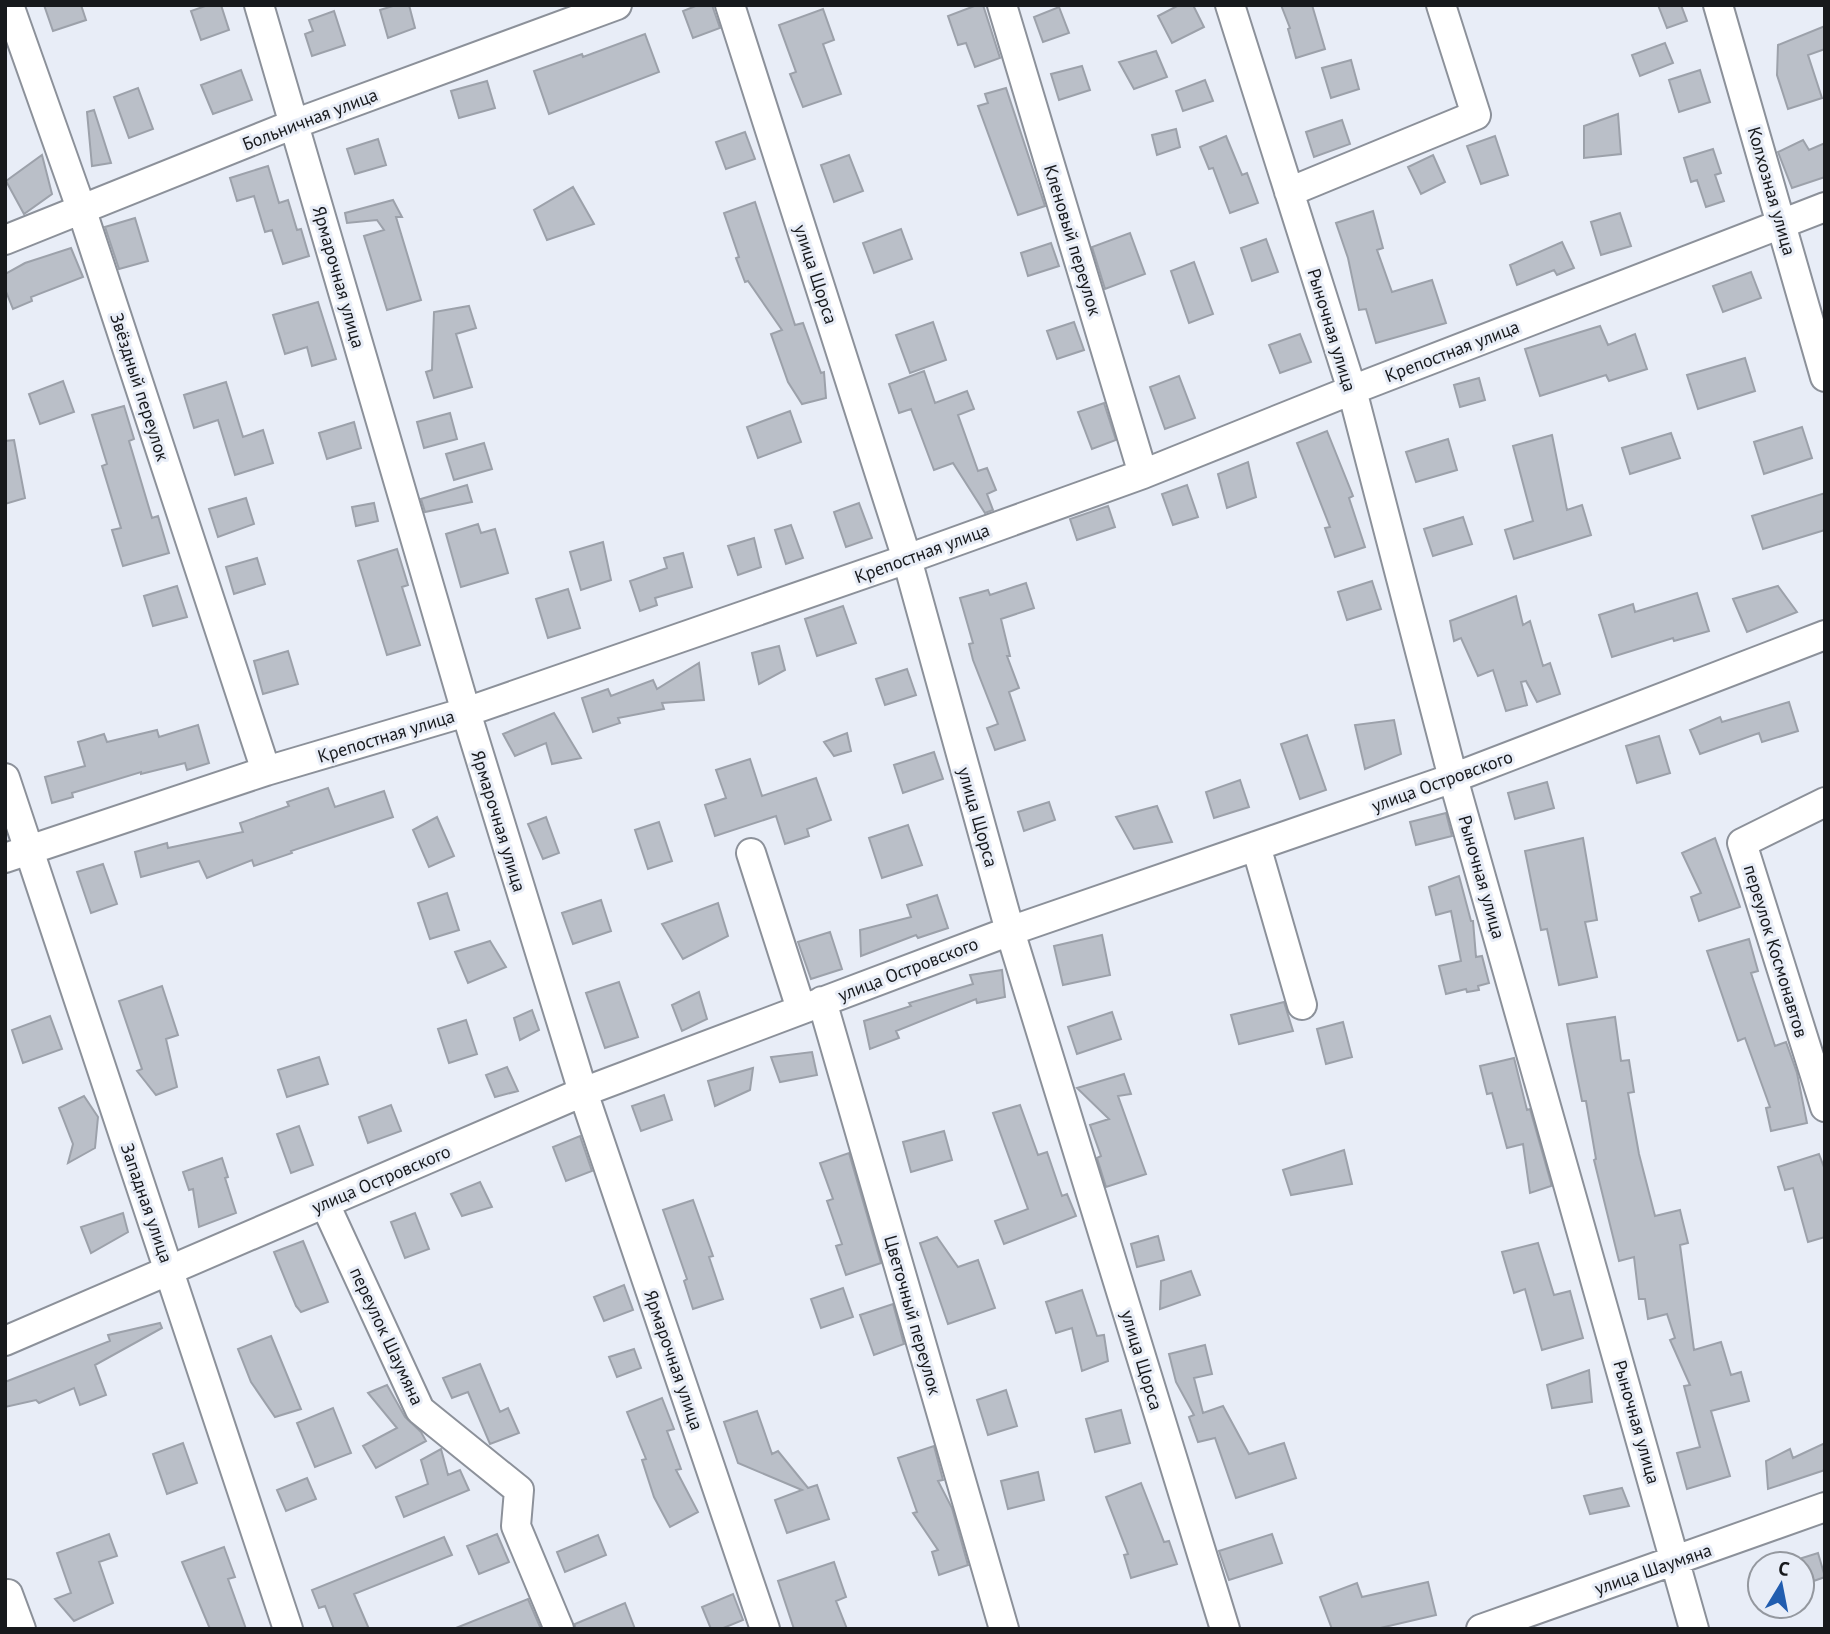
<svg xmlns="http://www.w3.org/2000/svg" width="1830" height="1634" font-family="'PT Sans',sans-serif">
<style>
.building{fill:#babfc8;stroke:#9ca1aa;stroke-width:2}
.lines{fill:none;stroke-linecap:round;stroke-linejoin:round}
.minor-casing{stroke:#8c919a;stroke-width:32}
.minor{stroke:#fff;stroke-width:28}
.labels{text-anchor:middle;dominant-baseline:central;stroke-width:6;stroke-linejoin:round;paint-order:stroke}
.street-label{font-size:18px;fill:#17191c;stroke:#e8edf7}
</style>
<rect width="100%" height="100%" fill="#e8edf7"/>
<path class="building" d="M44,5H81L86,20L53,31Z
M208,5H221L229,30L201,40L191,11Z
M396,5H409L415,28L388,38L380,10Z
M698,5H712L720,28L693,38L683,11Z
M977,5H983L1000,58L975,67L966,43L958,45L948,16Z
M1179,5H1193L1204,27L1172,43L1158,16Z
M1281,5H1312L1325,49L1296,58L1288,29L1290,28Z
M1658,5H1681L1687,21L1667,28Z
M1059,7L1069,33L1043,42L1034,17Z
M823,9L834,40L823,44L841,94L803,107L790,74L796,72L779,25Z
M334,11L345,45L312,56L305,34L313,31L309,20Z
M1825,26V49L1808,55L1822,98L1788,109L1777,75L1778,45Z
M645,34L659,72L549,114L534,71L582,54L583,57Z
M1665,43L1673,63L1640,76L1632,55Z
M1156,51L1167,77L1134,89L1119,62Z
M1351,60L1359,89L1331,98L1322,68Z
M1082,66L1090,90L1059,100L1051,74Z
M241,70L252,100L213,114L201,85Z
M1700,70L1710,102L1679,112L1669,80Z
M1205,80L1213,101L1183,111L1176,91Z
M487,81L495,108L459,118L451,91Z
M138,88L153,129L129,138L114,97Z
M1006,88L1045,206L1018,215L978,106L988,103L985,94Z
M94,110L111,163L92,166L87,112Z
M1618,114L1621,154L1584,158V126Z
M1342,120L1350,144L1314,157L1306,132Z
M1176,129L1180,147L1157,155L1152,135Z
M745,132L755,159L726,169L716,142Z
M1226,136L1242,175L1247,173L1258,203L1230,213L1213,168L1209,169L1200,147Z
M1495,136L1508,175L1481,184L1467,146Z
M378,139L386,165L355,174L347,149Z
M1803,140L1809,150L1825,143V177L1792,188L1778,152Z
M1713,149L1721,173L1715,175L1724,201L1706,207L1697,180L1691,182L1684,158Z
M42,155L52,194L24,214L6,181Z
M849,155L863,191L834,202L821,165Z
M1433,155L1445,182L1421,194L1408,167Z
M268,166L279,203L288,200L297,230L301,229L309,256L283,264L272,230L265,232L254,196L237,201L230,178Z
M573,187L594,224L547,240L534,210Z
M393,200L402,217H396L421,300L387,310L364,236L384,230L377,220L347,223L345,213Z
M755,202L795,325L803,323L821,373L824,372L826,398L802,404L788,382L771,334L782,330L748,281L745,282L736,258L739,257L724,213Z
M1373,211L1383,248L1377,250L1392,292L1432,280L1446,323L1376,343L1366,309L1359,310L1348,258L1336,223Z
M1620,213L1631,246L1601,255L1591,222Z
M135,218L148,261L119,269L105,227Z
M901,229L912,259L874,273L863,243Z
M1130,233L1145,274L1105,289L1092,247Z
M1266,239L1278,272L1252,281L1241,248Z
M1562,242L1574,268L1557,275L1554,270L1517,285L1510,265Z
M1051,243L1059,266L1028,276L1021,253Z
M71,248L83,277L31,297L32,301L13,309L5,289V274L25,263Z
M1194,262L1213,314L1189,323L1171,271Z
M1751,272L1761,298L1723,312L1713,286Z
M318,302L336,359L312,366L307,347L285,354L273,315Z
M469,306L476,328L456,334L472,387L434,398L426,372L432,370L434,312Z
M933,322L946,360L910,373L896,335Z
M1074,322L1084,350L1057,359L1047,331Z
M1600,326L1608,345L1635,334L1647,369L1609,381L1606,375L1540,396L1525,349Z
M1300,334L1311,362L1280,373L1269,345Z
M1745,358L1755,391L1698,409L1687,375Z
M924,371L935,403L967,391L974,409L958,415L978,471L987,468L996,490L987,494L993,510L985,513L953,463L934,470L911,409L899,413L889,384Z
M1179,376L1195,418L1165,429L1150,387Z
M1479,378L1485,400L1460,407L1454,385Z
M63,381L74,412L40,424L29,394Z
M226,382L243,437L263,430L273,463L235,475L218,420L194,428L184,395Z
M1104,403L1116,440L1092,449L1078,412Z
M124,406L134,439L129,441L152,518L158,516L169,553L123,566L112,530L121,528L102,466L107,464L92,415Z
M790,411L801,442L758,458L747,427Z
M450,413L457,439L424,448L417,422Z
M354,422L361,448L327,459L319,433Z
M1802,427L1812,458L1764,474L1754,442Z
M1327,431L1353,496L1349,498L1365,547L1335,557L1325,528L1330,527L1297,443Z
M1671,433L1680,458L1630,474L1622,448Z
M1552,435L1567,510L1582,505L1591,535L1514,559L1505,530L1533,521L1513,446Z
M1448,439L1457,470L1416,482L1406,452Z
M14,440L25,498L5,504V441Z
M484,443L492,469L454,480L446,454Z
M1248,462L1256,497L1227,508L1218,474Z
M467,485L472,502L425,512L421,499Z
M1187,485L1198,517L1173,525L1162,494Z
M1825,493V530L1763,549L1752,516Z
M246,498L254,524L218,537L209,509Z
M374,503L378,521L356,526L352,507Z
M859,503L872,538L846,547L834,512Z
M1108,506L1115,527L1077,540L1070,519Z
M1463,517L1472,544L1433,556L1424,529Z
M478,524L481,533L495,529L508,573L461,587L446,534Z
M791,525L803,558L786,564L775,530Z
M754,538L761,567L738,575L728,546Z
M603,542L611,580L581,590L570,552Z
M397,549L408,585L402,587L420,645L387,655L358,561Z
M683,553L692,587L655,598L657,605L640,611L630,581L667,568L664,558Z
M257,558L265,584L234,594L226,567Z
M1372,581L1381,609L1347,620L1338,592Z
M1026,583L1034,608L1001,619L1010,656H1007L1019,688L1009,692L1025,740L995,750L987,728L998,724L973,660L969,644L973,643L960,598L988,590L990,595Z
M177,586L187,617L153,626L144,596Z
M1778,586L1797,612L1747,632L1733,599Z
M568,589L580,628L548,638L536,599Z
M1697,593L1709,631L1674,641L1673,638L1612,657L1599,615L1633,604L1635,612Z
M1516,596L1523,625L1530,621L1543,666L1550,663L1560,694L1537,702L1526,681L1521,682L1527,705L1506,711L1493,670L1478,676L1461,638L1454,641L1450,621Z
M843,606L856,643L817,656L805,619Z
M779,646L785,670L759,684L752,653Z
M288,651L298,684L263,694L254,661Z
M699,663L704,700L662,703L664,709L618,718L620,723L593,732L582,698L608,689L611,696L653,680L657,689Z
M907,669L916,695L885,705L876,679Z
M1789,702L1798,731L1762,742L1759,733L1700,754L1690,730L1720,717L1722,722Z
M554,713L581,758L552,764L546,743L515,756L503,734Z
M1394,720L1401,754L1365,769L1355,725Z
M198,725L209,763L187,770L185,763L141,774V772L72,793L73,797L52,803L45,777L85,766L78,742L104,734L107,742L157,730L159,737Z
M847,733L851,751L834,756L824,742Z
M1307,735L1326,790L1300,799L1281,744Z
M1659,736L1670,773L1637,783L1626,746Z
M934,752L943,779L903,793L894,765Z
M750,759L762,796L816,778L831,820L807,829L809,836L785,844L776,816L715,836L705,805L726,798L716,770Z
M1240,780L1249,807L1214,818L1206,792Z
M1547,782L1554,808L1515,819L1508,793Z
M328,788L335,807L384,791L393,817L291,851L292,853L254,866L252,860L207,878L199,861L141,877L135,852L167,843L168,848L243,832L240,823L289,806L287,802Z
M1049,802L1055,820L1024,831L1018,812Z
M1157,806L1172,842L1134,849L1116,817Z
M1446,813L1452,836L1416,845L1410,822Z
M437,817L454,856L429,867L413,830Z
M546,817L559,853L543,859L528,824Z
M659,822L672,861L648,869L635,830Z
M908,825L922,865L882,878L869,838Z
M1583,838L1597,920L1585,922L1597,977L1559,985L1547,929L1541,930L1525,851Z
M1715,838L1740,907L1699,921L1691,897L1701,893L1682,853Z
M103,864L117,904L91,913L77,872Z
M1459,876L1471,921H1473L1476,957L1482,956L1489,983L1478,986L1479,990L1467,992L1466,989L1446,994L1439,966L1461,961L1451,911L1436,915L1429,887Z
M447,893L459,930L430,939L418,903Z
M937,895L948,928L918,938L916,935L861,956L860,930L911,917L907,905Z
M601,900L611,931L573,944L562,913Z
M718,903L728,936L683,959L662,924Z
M830,932L842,969L811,979L798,942Z
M1102,935L1110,975L1063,985L1054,946Z
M1749,939L1758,971L1751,973L1775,1046L1786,1042L1797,1073L1807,1123L1771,1131L1766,1108L1770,1107L1745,1038L1738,1041L1707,951Z
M490,941L506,967L468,983L455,952Z
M1002,970L1005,997L977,1003L976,999L896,1031L899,1038L870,1049L864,1021L911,1006L909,1003L973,984L970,975Z
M619,982L638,1037L605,1048L586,993Z
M162,986L178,1035L166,1039L177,1087L156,1095L137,1071L142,1069L119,1001Z
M699,992L707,1019L682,1031L672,1005Z
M1284,1002L1293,1031L1239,1044L1231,1015Z
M532,1010L539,1030L520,1040L514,1018Z
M1112,1012L1121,1039L1077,1054L1068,1027Z
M50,1016L62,1049L23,1063L12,1030Z
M1615,1017L1621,1061L1629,1060L1634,1092L1628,1093L1639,1154L1655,1216L1680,1210L1688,1243L1680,1245L1694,1350L1721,1342L1731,1375L1741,1372L1749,1401L1711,1411L1730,1476L1687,1489L1677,1453L1700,1447L1684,1386L1690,1385L1670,1340L1675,1338L1667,1314L1648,1319L1645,1299H1639L1634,1257L1619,1261L1594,1160L1596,1159L1586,1101H1582L1571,1046L1567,1024Z
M466,1020L477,1054L449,1063L438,1029Z
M1343,1022L1352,1057L1326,1064L1317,1029Z
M812,1052L817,1075L780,1082L771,1057Z
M319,1057L328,1084L287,1097L278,1070Z
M1514,1058L1527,1110L1530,1109L1551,1183V1186L1530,1193L1523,1144L1507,1148L1492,1093L1487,1094L1480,1066Z
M507,1067L518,1091L495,1097L486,1075Z
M753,1068L750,1090L715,1106L708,1081Z
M1124,1074L1131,1094L1118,1096L1146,1174L1106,1187L1097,1158L1101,1156L1090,1125L1109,1119L1077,1088Z
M664,1095L672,1120L641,1131L632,1106Z
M84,1096L98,1117L95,1148L68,1163L73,1144L59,1108Z
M391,1105L401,1131L368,1143L359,1117Z
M1020,1105L1038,1155L1047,1152L1062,1196L1067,1194L1076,1216L1004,1244L995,1221L1028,1209L993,1113Z
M299,1126L313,1165L291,1173L277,1134Z
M944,1131L952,1160L911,1172L903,1142Z
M580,1136L592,1171L566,1181L553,1147Z
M1344,1150L1352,1184L1291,1195L1283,1170Z
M849,1153L881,1263L846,1275L836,1246L842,1244L827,1201L833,1199L820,1163Z
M1819,1154L1825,1170V1237L1808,1242L1793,1188L1785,1190L1778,1167Z
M222,1158L228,1177L225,1178L236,1213L199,1227L193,1189L189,1190L183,1172Z
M480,1182L492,1207L462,1216L451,1194Z
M693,1200L713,1256L709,1257L723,1299L693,1309L684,1281L687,1279L663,1210Z
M123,1213L128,1232L91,1253L81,1227Z
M415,1213L429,1249L405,1258L391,1222Z
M1158,1236L1164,1260L1137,1267L1131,1244Z
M937,1237L958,1267L978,1260L995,1308L948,1324L920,1243Z
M303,1241L328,1302L301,1312L296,1306L274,1252Z
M1538,1243L1554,1295L1570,1291L1583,1338L1542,1350L1525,1289L1514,1293L1502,1252Z
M1191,1271L1200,1295L1160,1309L1161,1281Z
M624,1285L633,1310L604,1321L594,1297Z
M843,1288L853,1317L821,1328L811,1299Z
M1082,1290L1097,1336L1104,1335L1108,1361L1082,1371L1072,1328L1056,1333L1046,1302Z
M893,1304L904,1344L874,1355L860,1315Z
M160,1323L162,1328L95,1365L106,1395L80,1405L74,1388L39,1403L36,1400L5,1407V1382L110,1341L108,1335Z
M271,1336L301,1409L275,1417L251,1382L238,1349Z
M1205,1345L1212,1374L1194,1378L1203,1413L1223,1406L1249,1454L1284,1443L1296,1478L1236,1498L1215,1438L1198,1442L1189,1417L1194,1415L1176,1382L1169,1354Z
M634,1349L641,1368L617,1377L609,1357Z
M480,1364L500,1412L508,1408L519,1433L490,1444L468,1392L452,1398L443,1378Z
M1589,1370L1592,1402L1552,1408L1547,1385Z
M387,1385L405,1417L421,1432L426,1441L376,1468L363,1446L397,1428L368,1393Z
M1006,1390L1017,1426L988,1435L977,1400Z
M662,1398L674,1429L667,1431L681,1469L676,1470L698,1512L670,1527L654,1497L642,1460L646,1459L627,1412Z
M333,1408L351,1453L315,1467L297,1423Z
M1121,1410L1130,1443L1095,1452L1086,1419Z
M757,1411L772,1454L778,1451L808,1488L817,1485L829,1519L787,1533L775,1500L802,1490L738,1463L724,1422Z
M183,1443L197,1483L167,1494L153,1454Z
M1825,1443V1470L1768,1489L1766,1461L1790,1449L1793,1458Z
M934,1446L943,1480L938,1481L952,1508L968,1565L939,1575L932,1552L938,1550L913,1513L917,1512L898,1458Z
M441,1449L448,1475L460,1470L469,1490L404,1517L396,1497L428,1484L421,1460Z
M1038,1472L1044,1500L1008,1509L1001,1481Z
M307,1478L316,1499L286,1511L277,1490Z
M1141,1483L1164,1542L1169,1541L1177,1564L1131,1578L1124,1555L1128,1554L1106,1497Z
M1622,1488L1629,1506L1590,1514L1584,1496Z
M109,1534L117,1556L99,1562L113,1603L74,1621L55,1599L71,1593L57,1553Z
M497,1534L509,1562L479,1574L467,1546Z
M1272,1534L1282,1563L1229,1580L1219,1551Z
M598,1535L606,1555L565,1572L557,1552Z
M444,1537L452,1555L354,1594L369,1629H334L325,1606L319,1608L312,1590Z
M224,1547L235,1577L228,1579L246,1629H210L182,1562Z
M1818,1553L1825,1577L1802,1585V1558Z
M834,1562L846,1597L836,1601L847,1629H794L778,1581Z
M1428,1582L1436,1615L1376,1629H1332L1320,1597L1357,1583L1362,1597Z
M733,1594L743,1620L721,1629H711L702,1607Z
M528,1599L541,1629H456V1628Z
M625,1603L635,1629H575V1624Z"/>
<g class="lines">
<defs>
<path id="minor" d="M9,5L82,211L266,771
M259,5L466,712L583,1092L765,1629
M730,5L907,559L1010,931L1225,1629
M1002,5L1143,474
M1230,5L1352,390L1453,778L1694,1629
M1718,5L1825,377
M1289,192L1476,115L1441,5
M5,240L294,124L617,5
M5,778L288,1629
M1825,802L1742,843L1825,1107
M1256,846L1302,1005
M751,853L801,1009
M5,858L266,771L466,712L907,559L1143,474L1352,390L1825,207
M822,1001L1004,1629
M325,1204L420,1410L519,1490L516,1526L559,1629
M5,1341L583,1092L1010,931L1453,778L1825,635
M8,1594L21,1629
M1481,1629L1825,1507"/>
</defs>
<use href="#minor" class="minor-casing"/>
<use href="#minor" class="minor"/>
</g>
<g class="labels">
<g class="street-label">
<text transform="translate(310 119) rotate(-21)">Больничная улица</text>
<text transform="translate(1772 191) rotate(74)">Колхозная улица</text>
<text transform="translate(1073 240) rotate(73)">Кленовый переулок</text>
<text transform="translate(816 274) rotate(72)">улица Щорса</text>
<text transform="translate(339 277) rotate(74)">Ярмарочная улица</text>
<text transform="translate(1332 330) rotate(73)">Рыночная улица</text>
<text transform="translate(1452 351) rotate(-21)">Крепостная улица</text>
<text transform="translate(140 387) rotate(72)">Звёздный переулок</text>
<text transform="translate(922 553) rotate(-20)">Крепостная улица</text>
<text transform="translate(386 736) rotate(-17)">Крепостная улица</text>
<text transform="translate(1442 781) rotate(-20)">улица Островского</text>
<text transform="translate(978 817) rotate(74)">улица Щорса</text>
<text transform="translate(499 821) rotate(73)">Ярмарочная улица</text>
<text transform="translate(1482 877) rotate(74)">Рыночная улица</text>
<text transform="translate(1776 951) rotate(73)">переулок Космонавтов</text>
<text transform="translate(908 969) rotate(-21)">улица Островского</text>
<text transform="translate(381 1179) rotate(-23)">улица Островского</text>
<text transform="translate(147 1203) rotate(71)">Западная улица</text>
<text transform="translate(913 1315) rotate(74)">Цветочный переулок</text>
<text transform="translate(387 1336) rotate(65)">переулок Шаумяна</text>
<text transform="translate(674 1360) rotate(71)">Ярмарочная улица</text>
<text transform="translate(1142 1360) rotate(73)">улица Щорса</text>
<text transform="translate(1637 1422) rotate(74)">Рыночная улица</text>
<text transform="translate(1653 1569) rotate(-19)">улица Шаумяна</text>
</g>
</g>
<rect width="1830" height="1634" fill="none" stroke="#17191c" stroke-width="14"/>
<g transform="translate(1781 1585) rotate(10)"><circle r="33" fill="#e8edf7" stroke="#94989f" stroke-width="2"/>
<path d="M0-5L12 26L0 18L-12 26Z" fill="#215daf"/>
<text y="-10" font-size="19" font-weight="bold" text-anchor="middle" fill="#17191c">С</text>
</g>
</svg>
